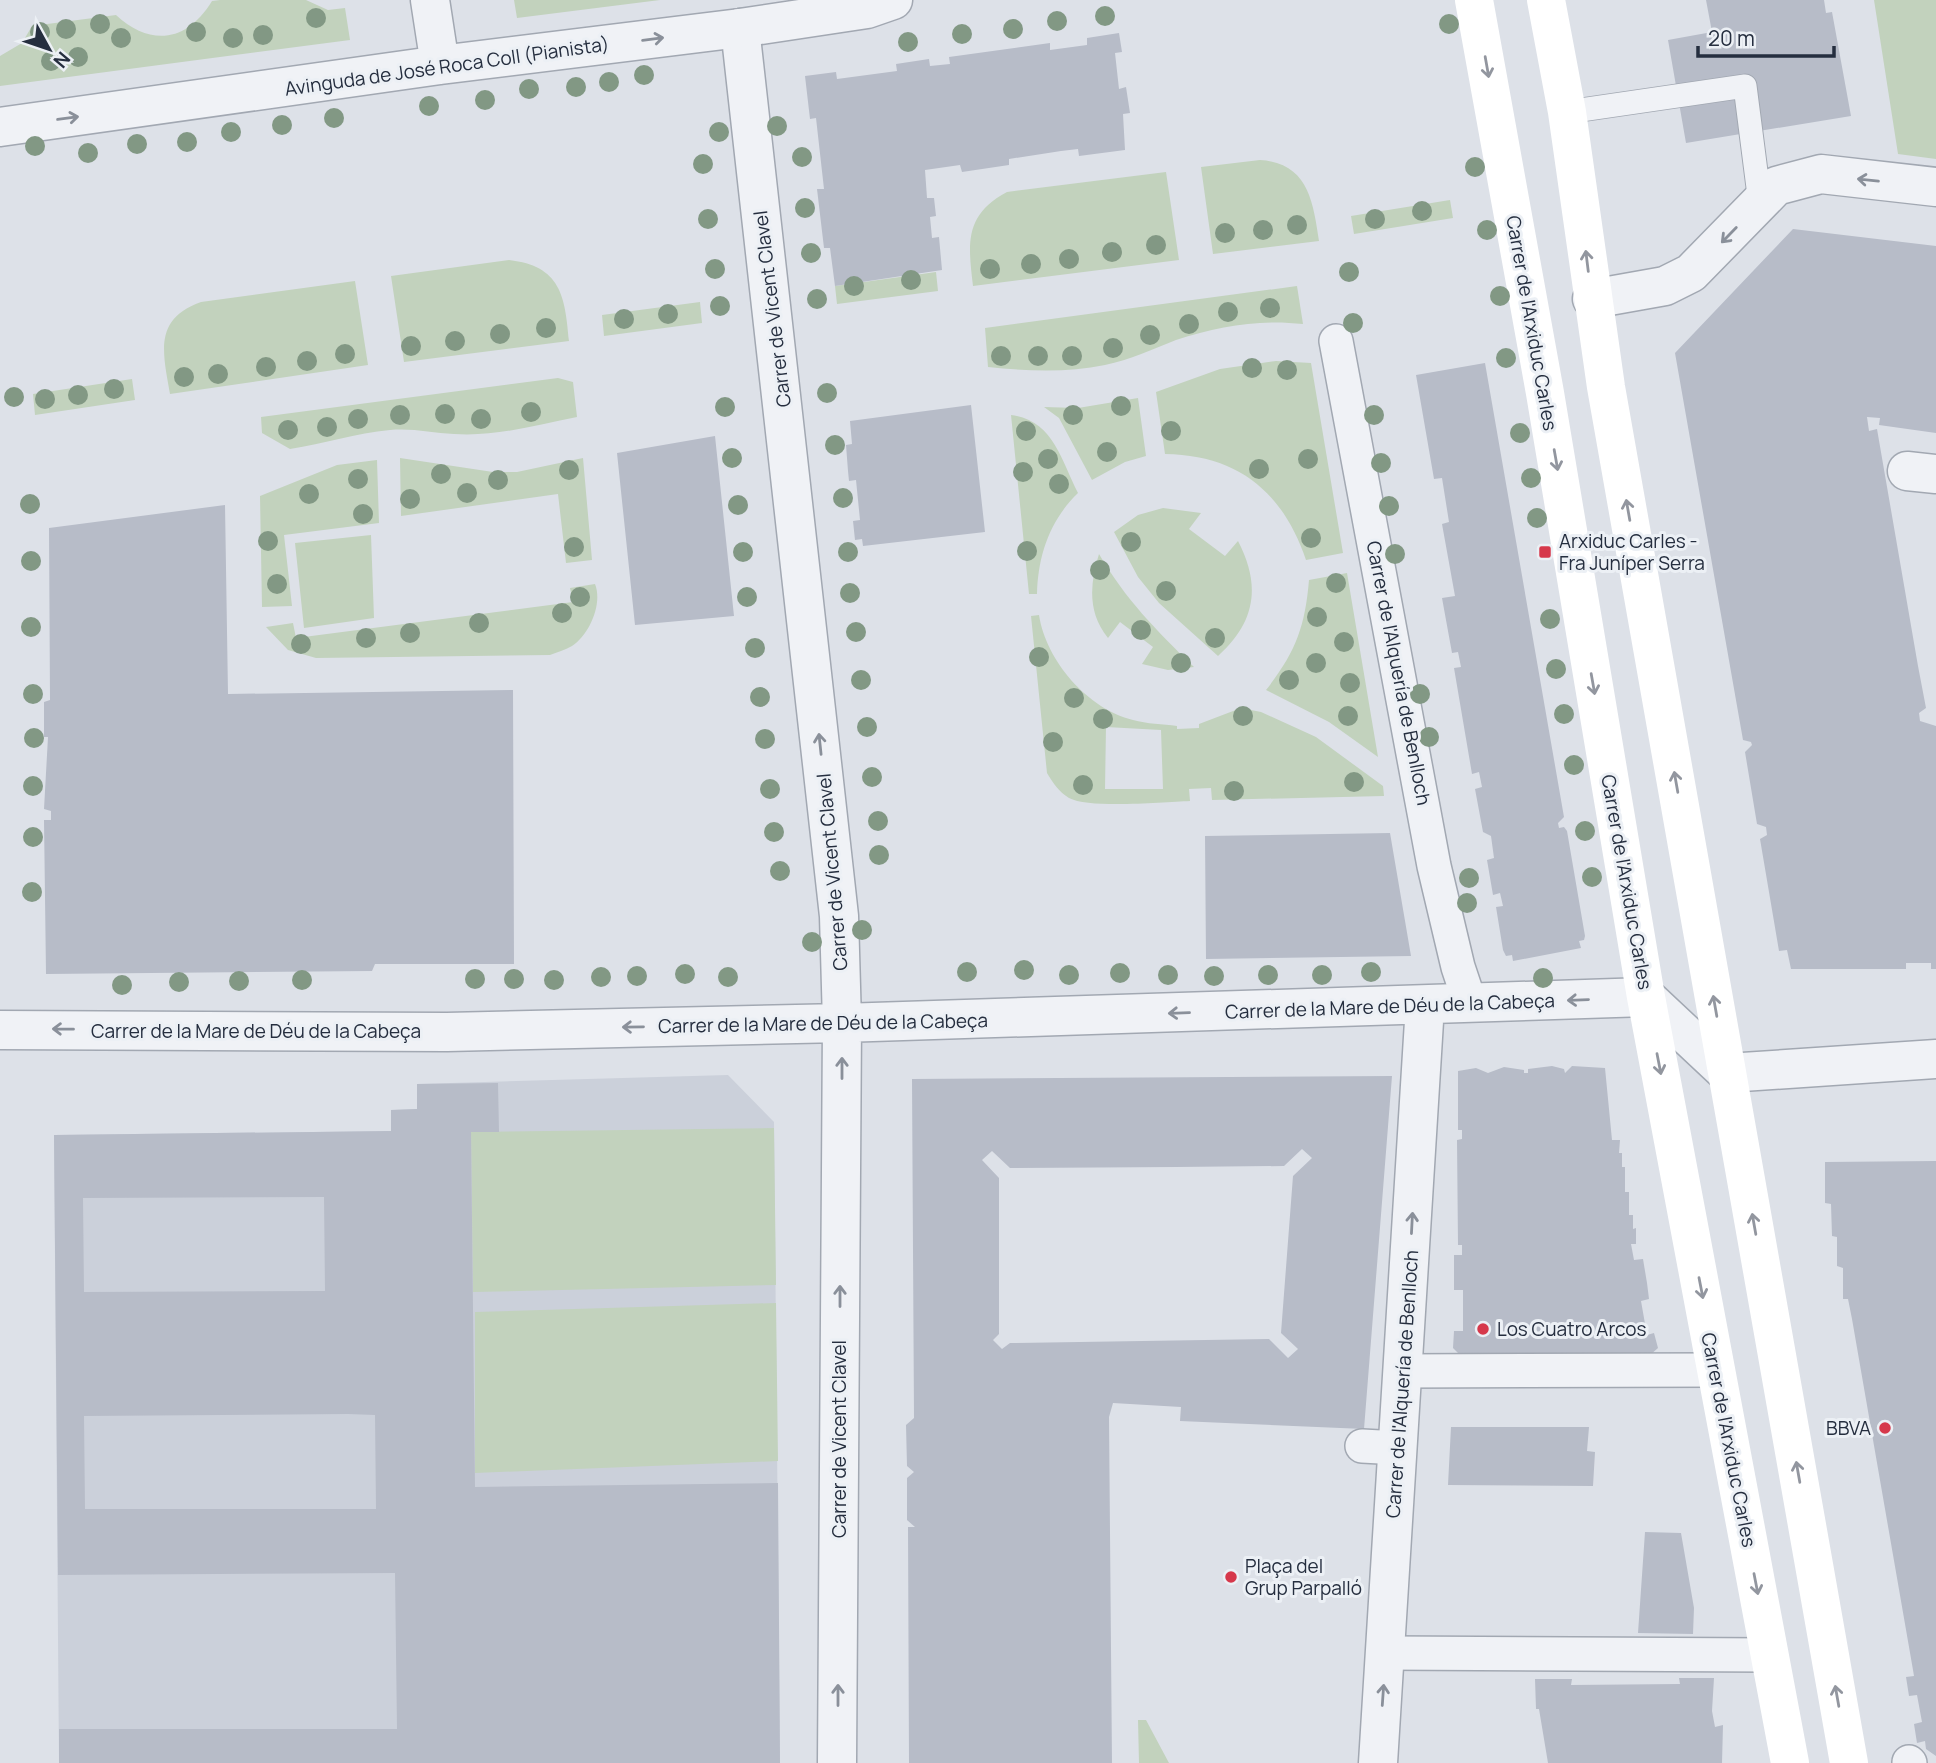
<svg xmlns="http://www.w3.org/2000/svg" width="1936" height="1763" font-family="Manrope,sans-serif">
<style>
.built{fill:#cbd0da}
.green{fill:#c2d2bd;fill-rule:evenodd}
.building{fill:#b7bcc8;fill-rule:evenodd}
.lines{fill:none;stroke-linecap:round;stroke-linejoin:round}
.service-casing{stroke:#a2a8b2;stroke-width:25}
.pedestrian-casing{stroke:#a2a8b2;stroke-width:36}
.minor-casing{stroke:#a2a8b2;stroke-width:41}
.tertiary-casing{stroke:#a2a8b2;stroke-width:41}
.service{stroke:#f0f2f6;stroke-width:23}
.pedestrian{stroke:#f0f2f6;stroke-width:33}
.minor{stroke:#f0f2f6;stroke-width:38}
.tertiary{stroke:#f0f2f6;stroke-width:38}
.secondary{stroke:#fff;stroke-width:38}
.tree{fill:#829884}
.oneway{stroke:#8a909a}
.oneway2{stroke:#92969f}
.poi-dot{fill:#d6384b;stroke:#ecf0f5;stroke-width:2.5}
.labels{text-anchor:middle;dominant-baseline:central;stroke-width:6;stroke-linejoin:round;paint-order:stroke}
.street-label{font-size:19px;fill:#252e3f;stroke:#ecf0f5}
.poi-label{font-size:19px;fill:#252e3f;stroke:#ecf0f5;text-anchor:start}
</style>
<rect width="100%" height="100%" fill="#dde1e8"/>
<path class="built" d="M728,1075L774,1122L780,1763H59L54,1135L391,1131V1110L417,1109V1084Z"/>
<path class="green" d="M220,0H306L328,10L345,8L350,40L0,86V56L22,43L32,26L116,15C151,47 187,42 212,1Z
M514,0H660L517,18Z
M1874,0H1936V159L1898,154Z
M1260,160C1308,163 1313,201 1319,241L1213,254L1201,167Z
M1166,172L1179,260L973,286C968,244 964,215 1007,192Z
M1450,200L1453,218L1354,234L1351,216Z
M509,260C561,266 565,296 569,341L404,362L391,276Z
M936,272L938,291L837,304L835,286Z
M355,281L368,365L170,394C163,353 153,319 201,302Z
M1297,286L1303,324C1260,319 1218,326 1176,340C1153,349 1130,360 1105,365C1067,373 1027,371 988,367L985,328Z
M700,302L702,323L604,336L602,315Z
M1276,361L1311,363L1343,553L1306,560C1283,492 1238,455 1165,454L1156,392L1220,369Z
M558,378L573,382L577,417C537,425 495,437 454,434C432,433 413,428 390,430C356,433 324,444 290,449L262,433L261,417Z
M132,379L135,400L35,415L33,394Z
M1138,398L1146,456L1125,462L1092,480L1059,418L1044,407L1078,408Z
M1011,415C1053,420 1061,460 1078,493C1050,520 1038,555 1037,594H1029Z
M400,458L493,472H517L583,458L592,560L566,563L558,494L401,516Z
M377,460L379,523L284,535L292,606L262,607L260,496L337,465Z
M1163,508L1201,513L1189,529L1225,556L1238,541C1261,585 1256,622 1218,656L1159,603L1138,577L1114,532L1138,515Z
M371,535L374,618L304,628L295,543Z
M1099,554C1126,600 1156,630 1194,667L1168,670L1142,664L1153,647L1120,622L1108,638C1087,612 1090,583 1099,554Z
M1347,573L1378,757L1329,722L1266,690C1295,653 1305,628 1309,580Z
M595,584C603,604 589,635 572,646C565,650 557,652 550,655L316,658L288,650L266,627L293,623L296,638L573,602L570,588Z
M1039,615C1046,661 1088,709 1133,720C1147,724 1163,724 1177,726V729L1199,728V724L1241,708L1261,712L1316,737L1383,786L1384,796L1212,800L1211,788L1189,789L1190,801C1164,802 1089,809 1069,798C1059,792 1053,783 1047,773L1031,616ZM1106,727L1161,730L1163,789H1105Z
M774,1128L776,1285L473,1292L471,1132Z
M776,1303L778,1461L475,1473V1312Z
M1138,1720H1146L1169,1763H1139Z"/>
<path class="building" d="M1706,0H1824L1826,13L1832,12L1851,116L1686,143L1668,40L1712,32Z
M1119,33L1122,52L1115,53L1119,89L1126,87L1130,113L1123,114L1125,150L1079,156L1078,149L1061,151L1009,159V165L962,172L960,165L925,170L927,198H934L936,216L930,217L932,238L939,237L942,270L835,286L830,248H824L817,189H824L816,118L810,119L805,76L836,72L837,79L897,71L896,64L929,59L930,66L950,64L949,57L1050,43V50L1087,45V38Z
M1793,229L1936,246V433L1879,425L1880,418L1867,417L1869,431L1877,429L1918,666L1926,708L1919,713L1920,721L1936,726V969H1931V963H1906V969H1791L1787,950L1779,951L1760,839L1767,835L1766,827L1757,824L1745,752L1752,745L1751,742L1743,740L1675,353Z
M1485,363L1564,817L1558,823L1559,828L1564,827L1567,831L1585,936L1584,940L1579,941L1581,948L1513,961L1512,955L1506,956L1503,950L1496,907L1503,906L1500,893L1493,895L1487,860L1494,858L1491,836L1483,832L1475,789L1482,787L1479,772L1472,774L1454,668L1461,667L1458,652L1452,653L1442,598L1455,596L1442,524L1449,522L1442,478L1434,479L1416,375Z
M971,405L985,532L863,546L862,539L855,540L853,521L860,520L856,480L849,481L848,471L846,445L852,444L850,421Z
M715,436L734,616L635,625L617,453Z
M225,505L228,694L513,690L514,964H375L372,971L46,974L44,820H51V811L44,809L48,737H44V702L50,700L49,528Z
M1390,833L1411,956L1206,959L1205,836Z
M1552,1066L1564,1069L1565,1073L1572,1066L1605,1068L1612,1140H1620L1619,1153H1622V1167H1625V1192H1629V1215H1633V1229L1636,1228V1244H1631L1634,1260L1643,1259L1647,1283L1649,1299L1641,1301L1647,1335L1654,1333L1658,1348L1650,1355L1466,1353L1467,1356H1461L1453,1348L1454,1331H1463V1290H1454V1255H1462V1245H1458L1457,1140L1462,1139V1130H1458V1071L1476,1068L1488,1073L1504,1067L1524,1070V1073H1528V1069Z
M1392,1076L1364,1429L1180,1421L1181,1407L1113,1403L1109,1417L1112,1763H909L908,1527H915L907,1520V1478L914,1472L907,1466L906,1425L914,1418L912,1079ZM1302,1149L1312,1158L1293,1176L1281,1333L1298,1349L1288,1358L1269,1339L1010,1343L1002,1349L993,1340L999,1334V1178L982,1160L992,1151L1010,1168L1176,1167L1284,1166Z
M498,1083L499,1132H471L475,1487L778,1483L780,1763H59V1729H397L395,1573L58,1575L54,1135L391,1131V1110L417,1109V1084ZM324,1197L325,1291L84,1292L83,1198ZM348,1414L375,1415L376,1509H85L84,1416Z
M1936,1161V1756L1926,1749L1925,1741L1917,1743L1914,1724L1922,1722L1917,1695L1909,1696L1906,1677L1914,1676L1913,1670L1852,1319L1848,1299H1843V1268L1837,1266V1237L1832,1236L1831,1204L1825,1203V1162Z
M1451,1427H1589L1587,1451L1595,1452L1593,1486L1448,1485Z
M1645,1532L1681,1533L1694,1608L1693,1634L1638,1633Z
M1679,1678H1714L1712,1711L1715,1727L1723,1725L1722,1763H1548L1539,1709H1536L1535,1679H1572L1571,1685L1680,1684Z"/>
<g class="lines">
<defs>
<path id="service" d="M1567,112L1745,86L1760,203"/>
<path id="pedestrian" d="M1336,341L1434,866L1458,967L1470,1003
M1403,1371L1716,1370
M1362,1446L1399,1448
M1386,1653L1769,1655
M1909,1762L1910,1763"/>
<path id="minor" d="M740,28L839,916L842,1023L837,1763
M1592,299L1665,286L1691,273L1776,186L1821,174L1936,187
M1907,471L1936,474
M0,1030L447,1032L842,1023L1646,997L1727,1073L1936,1059
M1378,1763L1425,1005"/>
<path id="tertiary" d="M430,0L440,65
M0,127L440,65L740,28L867,9L893,0"/>
</defs>
<use href="#service" class="service-casing"/>
<use href="#pedestrian" class="pedestrian-casing"/>
<use href="#minor" class="minor-casing"/>
<use href="#tertiary" class="tertiary-casing"/>
<use href="#service" class="service"/>
<use href="#pedestrian" class="pedestrian"/>
<use href="#minor" class="minor"/>
<use href="#tertiary" class="tertiary"/>
<path class="secondary" d="M1474,0L1545,393L1646,997L1790,1763
M1546,0L1567,112L1606,387L1849,1763"/>
</g>
<g class="tree">
<circle cx="1105" cy="16" r="10"/>
<circle cx="316" cy="18" r="10"/>
<circle cx="1057" cy="21" r="10"/>
<circle cx="100" cy="24" r="10"/>
<circle cx="1449" cy="24" r="10"/>
<circle cx="66" cy="29" r="10"/>
<circle cx="1013" cy="29" r="10"/>
<circle cx="40" cy="32" r="10"/>
<circle cx="196" cy="32" r="10"/>
<circle cx="962" cy="34" r="10"/>
<circle cx="263" cy="35" r="10"/>
<circle cx="121" cy="38" r="10"/>
<circle cx="233" cy="38" r="10"/>
<circle cx="908" cy="42" r="10"/>
<circle cx="78" cy="57" r="10"/>
<circle cx="51" cy="61" r="10"/>
<circle cx="644" cy="75" r="10"/>
<circle cx="609" cy="82" r="10"/>
<circle cx="576" cy="87" r="10"/>
<circle cx="529" cy="89" r="10"/>
<circle cx="485" cy="100" r="10"/>
<circle cx="429" cy="106" r="10"/>
<circle cx="334" cy="118" r="10"/>
<circle cx="282" cy="125" r="10"/>
<circle cx="777" cy="126" r="10"/>
<circle cx="231" cy="132" r="10"/>
<circle cx="719" cy="132" r="10"/>
<circle cx="187" cy="142" r="10"/>
<circle cx="137" cy="144" r="10"/>
<circle cx="35" cy="146" r="10"/>
<circle cx="88" cy="153" r="10"/>
<circle cx="802" cy="157" r="10"/>
<circle cx="703" cy="164" r="10"/>
<circle cx="1475" cy="167" r="10"/>
<circle cx="805" cy="208" r="10"/>
<circle cx="1422" cy="211" r="10"/>
<circle cx="708" cy="219" r="10"/>
<circle cx="1375" cy="219" r="10"/>
<circle cx="1297" cy="225" r="10"/>
<circle cx="1263" cy="230" r="10"/>
<circle cx="1487" cy="230" r="10"/>
<circle cx="1225" cy="233" r="10"/>
<circle cx="1156" cy="245" r="10"/>
<circle cx="1112" cy="252" r="10"/>
<circle cx="811" cy="253" r="10"/>
<circle cx="1069" cy="259" r="10"/>
<circle cx="1031" cy="264" r="10"/>
<circle cx="715" cy="269" r="10"/>
<circle cx="990" cy="269" r="10"/>
<circle cx="1349" cy="272" r="10"/>
<circle cx="911" cy="280" r="10"/>
<circle cx="854" cy="286" r="10"/>
<circle cx="1500" cy="296" r="10"/>
<circle cx="817" cy="299" r="10"/>
<circle cx="720" cy="306" r="10"/>
<circle cx="1270" cy="308" r="10"/>
<circle cx="1228" cy="312" r="10"/>
<circle cx="668" cy="314" r="10"/>
<circle cx="624" cy="319" r="10"/>
<circle cx="1353" cy="323" r="10"/>
<circle cx="1189" cy="324" r="10"/>
<circle cx="546" cy="328" r="10"/>
<circle cx="500" cy="334" r="10"/>
<circle cx="1150" cy="335" r="10"/>
<circle cx="455" cy="341" r="10"/>
<circle cx="411" cy="346" r="10"/>
<circle cx="1113" cy="348" r="10"/>
<circle cx="345" cy="354" r="10"/>
<circle cx="1001" cy="356" r="10"/>
<circle cx="1038" cy="356" r="10"/>
<circle cx="1072" cy="356" r="10"/>
<circle cx="1506" cy="358" r="10"/>
<circle cx="307" cy="361" r="10"/>
<circle cx="266" cy="367" r="10"/>
<circle cx="1252" cy="368" r="10"/>
<circle cx="1287" cy="370" r="10"/>
<circle cx="218" cy="374" r="10"/>
<circle cx="184" cy="377" r="10"/>
<circle cx="114" cy="389" r="10"/>
<circle cx="827" cy="393" r="10"/>
<circle cx="78" cy="395" r="10"/>
<circle cx="14" cy="397" r="10"/>
<circle cx="45" cy="399" r="10"/>
<circle cx="1121" cy="406" r="10"/>
<circle cx="725" cy="407" r="10"/>
<circle cx="531" cy="412" r="10"/>
<circle cx="445" cy="414" r="10"/>
<circle cx="400" cy="415" r="10"/>
<circle cx="1073" cy="415" r="10"/>
<circle cx="1374" cy="415" r="10"/>
<circle cx="358" cy="419" r="10"/>
<circle cx="481" cy="419" r="10"/>
<circle cx="327" cy="427" r="10"/>
<circle cx="288" cy="430" r="10"/>
<circle cx="1026" cy="431" r="10"/>
<circle cx="1171" cy="431" r="10"/>
<circle cx="1520" cy="433" r="10"/>
<circle cx="835" cy="445" r="10"/>
<circle cx="1107" cy="452" r="10"/>
<circle cx="732" cy="458" r="10"/>
<circle cx="1048" cy="459" r="10"/>
<circle cx="1308" cy="459" r="10"/>
<circle cx="1381" cy="463" r="10"/>
<circle cx="1259" cy="469" r="10"/>
<circle cx="569" cy="470" r="10"/>
<circle cx="1023" cy="472" r="10"/>
<circle cx="441" cy="474" r="10"/>
<circle cx="1531" cy="478" r="10"/>
<circle cx="358" cy="479" r="10"/>
<circle cx="498" cy="480" r="10"/>
<circle cx="1059" cy="484" r="10"/>
<circle cx="467" cy="493" r="10"/>
<circle cx="309" cy="494" r="10"/>
<circle cx="843" cy="498" r="10"/>
<circle cx="410" cy="499" r="10"/>
<circle cx="30" cy="504" r="10"/>
<circle cx="738" cy="505" r="10"/>
<circle cx="1389" cy="506" r="10"/>
<circle cx="363" cy="514" r="10"/>
<circle cx="1537" cy="518" r="10"/>
<circle cx="1311" cy="538" r="10"/>
<circle cx="268" cy="541" r="10"/>
<circle cx="1131" cy="542" r="10"/>
<circle cx="574" cy="547" r="10"/>
<circle cx="1027" cy="551" r="10"/>
<circle cx="743" cy="552" r="10"/>
<circle cx="848" cy="552" r="10"/>
<circle cx="1395" cy="554" r="10"/>
<circle cx="31" cy="561" r="10"/>
<circle cx="1100" cy="570" r="10"/>
<circle cx="1336" cy="583" r="10"/>
<circle cx="277" cy="584" r="10"/>
<circle cx="1166" cy="591" r="10"/>
<circle cx="850" cy="593" r="10"/>
<circle cx="580" cy="597" r="10"/>
<circle cx="747" cy="597" r="10"/>
<circle cx="562" cy="613" r="10"/>
<circle cx="1317" cy="617" r="10"/>
<circle cx="1550" cy="619" r="10"/>
<circle cx="479" cy="623" r="10"/>
<circle cx="31" cy="627" r="10"/>
<circle cx="1141" cy="630" r="10"/>
<circle cx="856" cy="632" r="10"/>
<circle cx="410" cy="633" r="10"/>
<circle cx="366" cy="638" r="10"/>
<circle cx="1215" cy="638" r="10"/>
<circle cx="1344" cy="642" r="10"/>
<circle cx="301" cy="644" r="10"/>
<circle cx="755" cy="648" r="10"/>
<circle cx="1039" cy="657" r="10"/>
<circle cx="1181" cy="663" r="10"/>
<circle cx="1316" cy="663" r="10"/>
<circle cx="1556" cy="669" r="10"/>
<circle cx="861" cy="680" r="10"/>
<circle cx="1289" cy="680" r="10"/>
<circle cx="1350" cy="683" r="10"/>
<circle cx="33" cy="694" r="10"/>
<circle cx="1420" cy="694" r="10"/>
<circle cx="760" cy="697" r="10"/>
<circle cx="1074" cy="698" r="10"/>
<circle cx="1564" cy="714" r="10"/>
<circle cx="1243" cy="716" r="10"/>
<circle cx="1348" cy="716" r="10"/>
<circle cx="1103" cy="719" r="10"/>
<circle cx="867" cy="727" r="10"/>
<circle cx="1429" cy="737" r="10"/>
<circle cx="34" cy="738" r="10"/>
<circle cx="765" cy="739" r="10"/>
<circle cx="1053" cy="742" r="10"/>
<circle cx="1574" cy="765" r="10"/>
<circle cx="872" cy="777" r="10"/>
<circle cx="1354" cy="782" r="10"/>
<circle cx="1083" cy="785" r="10"/>
<circle cx="33" cy="786" r="10"/>
<circle cx="770" cy="789" r="10"/>
<circle cx="1234" cy="791" r="10"/>
<circle cx="878" cy="821" r="10"/>
<circle cx="1585" cy="831" r="10"/>
<circle cx="774" cy="832" r="10"/>
<circle cx="33" cy="837" r="10"/>
<circle cx="879" cy="855" r="10"/>
<circle cx="780" cy="871" r="10"/>
<circle cx="1592" cy="877" r="10"/>
<circle cx="1469" cy="878" r="10"/>
<circle cx="32" cy="892" r="10"/>
<circle cx="1467" cy="903" r="10"/>
<circle cx="862" cy="930" r="10"/>
<circle cx="812" cy="942" r="10"/>
<circle cx="1024" cy="970" r="10"/>
<circle cx="967" cy="972" r="10"/>
<circle cx="1371" cy="972" r="10"/>
<circle cx="1120" cy="973" r="10"/>
<circle cx="685" cy="974" r="10"/>
<circle cx="1069" cy="975" r="10"/>
<circle cx="1168" cy="975" r="10"/>
<circle cx="1268" cy="975" r="10"/>
<circle cx="1322" cy="975" r="10"/>
<circle cx="637" cy="976" r="10"/>
<circle cx="1214" cy="976" r="10"/>
<circle cx="601" cy="977" r="10"/>
<circle cx="728" cy="977" r="10"/>
<circle cx="1543" cy="978" r="10"/>
<circle cx="475" cy="979" r="10"/>
<circle cx="514" cy="979" r="10"/>
<circle cx="302" cy="980" r="10"/>
<circle cx="554" cy="980" r="10"/>
<circle cx="239" cy="981" r="10"/>
<circle cx="179" cy="982" r="10"/>
<circle cx="122" cy="985" r="10"/>
</g>
<defs><path id="oneway-shaft" d="M-6 0H5M1.5-3L5.5 0L1.5 3" fill="none" stroke-width="1.6" stroke-linecap="round" stroke-linejoin="round" transform="scale(1.75)"/></defs>
<g class="oneway">
<use href="#oneway-shaft" transform="translate(653 39) rotate(-7)"/>
<use href="#oneway-shaft" transform="translate(68 118) rotate(-8)"/>
<use href="#oneway-shaft" transform="translate(1868 180) rotate(-174)"/>
<use href="#oneway-shaft" transform="translate(1729 235) rotate(134)"/>
<use href="#oneway-shaft" transform="translate(820 744) rotate(-96)"/>
<use href="#oneway-shaft" transform="translate(1578 1000) rotate(178)"/>
<use href="#oneway-shaft" transform="translate(1179 1013) rotate(178)"/>
<use href="#oneway-shaft" transform="translate(633 1027) rotate(179)"/>
<use href="#oneway-shaft" transform="translate(63 1029) rotate(-179)"/>
<use href="#oneway-shaft" transform="translate(842 1068) rotate(-90)"/>
<use href="#oneway-shaft" transform="translate(1412 1223) rotate(-87)"/>
<use href="#oneway-shaft" transform="translate(840 1296) rotate(-90)"/>
<use href="#oneway-shaft" transform="translate(838 1695) rotate(-90)"/>
<use href="#oneway-shaft" transform="translate(1383 1695) rotate(-86)"/>
</g>
<g class="oneway2">
<use href="#oneway-shaft" transform="translate(1487 67) rotate(80)"/>
<use href="#oneway-shaft" transform="translate(1587 261) rotate(-97)"/>
<use href="#oneway-shaft" transform="translate(1556 460) rotate(80)"/>
<use href="#oneway-shaft" transform="translate(1628 510) rotate(-100)"/>
<use href="#oneway-shaft" transform="translate(1593 684) rotate(80)"/>
<use href="#oneway-shaft" transform="translate(1676 782) rotate(-100)"/>
<use href="#oneway-shaft" transform="translate(1715 1006) rotate(-100)"/>
<use href="#oneway-shaft" transform="translate(1659 1064) rotate(79)"/>
<use href="#oneway-shaft" transform="translate(1754 1224) rotate(-100)"/>
<use href="#oneway-shaft" transform="translate(1701 1288) rotate(79)"/>
<use href="#oneway-shaft" transform="translate(1798 1472) rotate(-100)"/>
<use href="#oneway-shaft" transform="translate(1756 1584) rotate(79)"/>
<use href="#oneway-shaft" transform="translate(1837 1696) rotate(-100)"/>
</g>
<g class="poi-dot">
<rect x="1538" y="545" width="14" height="14" rx="3.5"/>
<circle cx="1483" cy="1329" r="7"/>
<circle cx="1885" cy="1428" r="7"/>
<circle cx="1231" cy="1577" r="7"/>
</g>
<g class="labels">
<g class="street-label">
<text transform="translate(447 66) rotate(-8)">Avinguda de José Roca Coll (Pianista)</text>
<text transform="translate(772 309) rotate(-97)">Carrer de Vicent Clavel</text>
<text transform="translate(1532 323) rotate(80)">Carrer de l'Arxiduc Carles</text>
<text transform="translate(1399 673) rotate(79)">Carrer de l'Alquería de Benlloch</text>
<text transform="translate(832 872) rotate(-95)">Carrer de Vicent Clavel</text>
<text transform="translate(1627 882) rotate(80)">Carrer de l'Arxiduc Carles</text>
<text transform="translate(1390 1006) rotate(-2)">Carrer de la Mare de Déu de la Cabeça</text>
<text transform="translate(823 1023) rotate(-1)">Carrer de la Mare de Déu de la Cabeça</text>
<text x="256" y="1031">Carrer de la Mare de Déu de la Cabeça</text>
<text transform="translate(1402 1384) rotate(-86)">Carrer de l'Alquería de Benlloch</text>
<text transform="translate(839 1439) rotate(-90)">Carrer de Vicent Clavel</text>
<text transform="translate(1729 1440) rotate(79)">Carrer de l'Arxiduc Carles</text>
</g>
<g class="poi-label">
<text x="1559" y="541">Arxiduc Carles -<tspan x="1559" dy="22">Fra Juníper Serra</tspan></text>
<text x="1497" y="1329">Los Cuatro Arcos</text>
<text x="1871" y="1428" text-anchor="end">BBVA</text>
<text x="1245" y="1566">Plaça del<tspan x="1245" dy="22">Grup Parpalló</tspan></text>
</g>
</g>
<g transform="translate(49 49) rotate(130)" stroke="#ecf0f5" stroke-width="5" paint-order="stroke">
<path d="M0-5L12 26L0 18L-12 26Z" fill="#252e3f"/>
<text y="-10" font-size="19" font-weight="bold" text-anchor="middle" fill="#252e3f">N</text>
</g>
<path d="M1698 46v10h136v-10" fill="none" stroke="#252e3f" stroke-width="3.5"/>
<text x="1708" y="46" font-size="21" fill="#252e3f" stroke="#ecf0f5" stroke-width="5" paint-order="stroke">20 m</text>
</svg>
